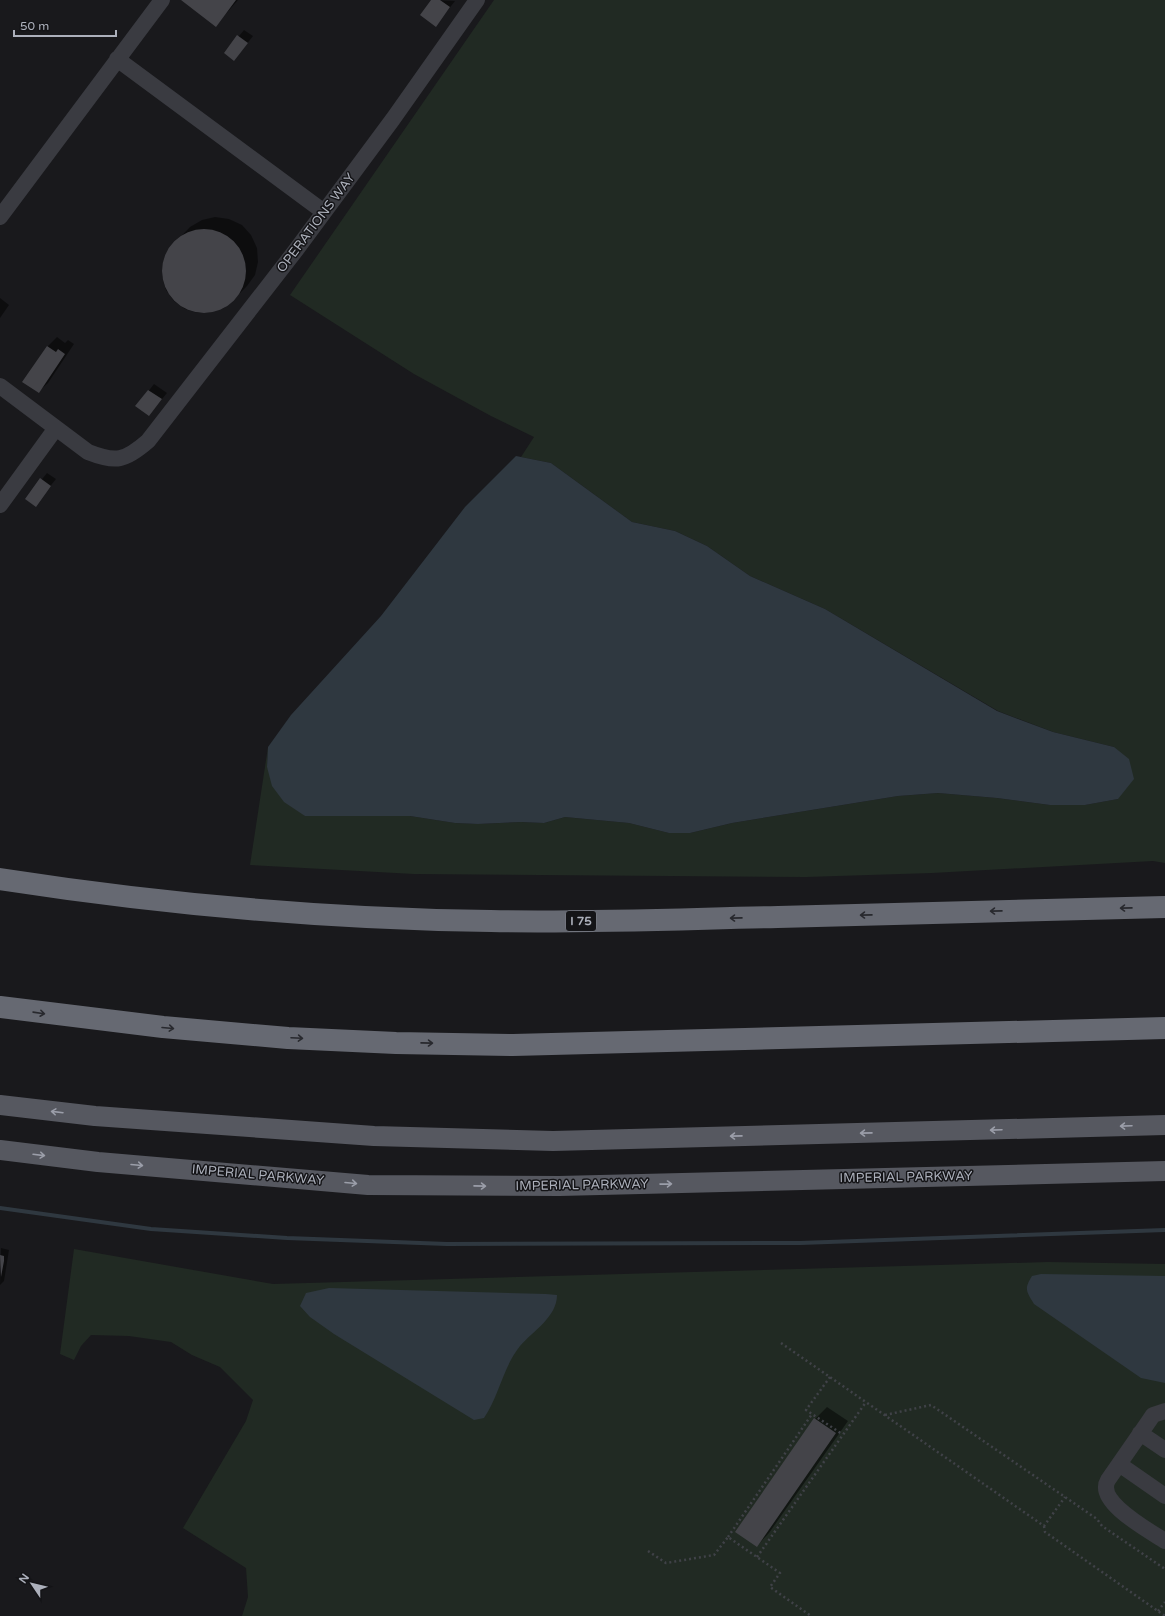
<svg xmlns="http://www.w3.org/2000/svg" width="1165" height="1616" font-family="'Varela Round',sans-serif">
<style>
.green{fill:#212a23}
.water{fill:#2f3840}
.shadow{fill:#0007}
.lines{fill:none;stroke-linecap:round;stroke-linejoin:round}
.stream{stroke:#2f3840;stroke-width:4}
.building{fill:#444449}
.path{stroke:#404248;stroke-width:2.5;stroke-dasharray:2 3;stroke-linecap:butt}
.minor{stroke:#3a3b41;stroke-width:16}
.major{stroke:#565860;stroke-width:20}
.highway{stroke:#666972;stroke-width:22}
.oneway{stroke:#28292e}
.oneway2{stroke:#9b9ea9}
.labels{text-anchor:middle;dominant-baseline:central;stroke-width:3;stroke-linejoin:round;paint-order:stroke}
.shield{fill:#141417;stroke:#7e818a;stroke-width:1}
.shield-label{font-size:12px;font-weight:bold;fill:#acb0bb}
.street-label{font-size:13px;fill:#acb0bb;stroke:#141417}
</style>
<rect width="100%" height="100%" fill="#19191c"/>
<path class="green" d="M494,0H1165V863L1153,861L932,873L806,877L414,874L250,865L268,747L267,767L305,816H410L455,823L478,824L521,822L544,823L565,817L629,823L669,833H690L732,823L898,796L938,793L997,798L1050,805H1085L1118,799L1114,747L1053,732L998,711L825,609L750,576L707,546L675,531L632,522L551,463L521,457L534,437L491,416L414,374L290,295Z
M74,1249L273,1284L1048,1262L1165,1264V1616H242L248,1597L246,1568L183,1528L246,1421L253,1400L220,1367L192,1355L171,1342L129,1336L91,1335L81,1346L74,1360L60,1354Z"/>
<path class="water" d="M516,456L551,463L632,522L675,531L707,546L750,576L825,609L997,711L1053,732L1114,747L1129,759L1134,779L1118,799L1085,805H1050L997,798L938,793L898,796L732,823L690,833H669L629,823L565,817L544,823L521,822L478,824L455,823L410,816H305L284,802L272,786L267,767L268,747L291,715L381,616L465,507Z
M1041,1274L1165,1276V1383L1141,1378L1034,1304C1026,1291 1024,1289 1032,1276Z
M329,1288L546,1294L557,1295C557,1317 533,1331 520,1346C503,1367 499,1396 484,1418L474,1420L334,1334L310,1317L300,1306L306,1293Z"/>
<path class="shadow" d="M183,0H238L216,25Z
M433,0L455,1L436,25Z
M244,30L253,36L234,60L225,53Z
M215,217L229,219L242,225L251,235L257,248L258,262L255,275L247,286L234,299L224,308L211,312L198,313L185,309L174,301L166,290L162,277L163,263L168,250L190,227L202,220Z
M0,298L9,305L0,318Z
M57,337L65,343L68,340L74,344L48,383L38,392L24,381L48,346Z
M154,384L167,393L149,415L137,406Z
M47,473L56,479L35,505L26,499Z
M1,1248L9,1250L4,1281L0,1285Z
M827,1407L848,1421L769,1533L757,1546L815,1419Z"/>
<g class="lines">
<path class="stream" d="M0,1208L151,1229L287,1238L447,1244L800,1243L1165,1230"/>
</g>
<path class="building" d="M181,0H236L216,27Z
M431,0H440L450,7L436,27L420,15Z
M237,35L248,43L234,61L224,53Z
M162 271a42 42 0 1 1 84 0a42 42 0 1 1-84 0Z
M47,346L56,352L58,349L65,354L39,393L22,382Z
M148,390L162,399L149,416L135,406Z
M40,478L51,486L36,507L25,499Z
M0,1255L4,1256V1261L1,1277Z
M814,1418L836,1433L757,1547L735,1532Z"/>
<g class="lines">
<path class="path" d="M781,1343L1044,1526L1065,1497
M830,1377L806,1410L842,1434
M885,1415L931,1405L1097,1519L1102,1526L1165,1569
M1044,1526L1045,1532L1165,1616
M728,1537L812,1414
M648,1551L666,1563L714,1555L728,1537L780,1573L770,1587L811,1616
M757,1557L866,1402
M1158,1611L1165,1602"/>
<path class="minor" d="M117,59L324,212
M0,217L162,0
M0,386L88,452C116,463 125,461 148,441L296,250L393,119L477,0
M0,505L56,428
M1165,1411L1153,1415L1149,1421L1108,1480C1095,1502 1150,1531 1165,1541
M1140,1433L1165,1450
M1119,1464L1165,1496"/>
<path class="major" d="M0,1105L95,1116L374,1136L553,1141L1165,1125
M0,1150L98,1162L368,1185L559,1186L1165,1171"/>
<path class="highway" d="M0,879C162,904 326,919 491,921C586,923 682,919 778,917C907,914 1036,910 1165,907
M0,1007L163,1027L288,1038L396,1043L513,1045L1165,1028"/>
</g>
<defs><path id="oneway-shaft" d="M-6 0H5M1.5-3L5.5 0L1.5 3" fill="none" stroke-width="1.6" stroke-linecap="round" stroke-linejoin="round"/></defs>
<g class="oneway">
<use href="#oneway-shaft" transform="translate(1126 908) rotate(179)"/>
<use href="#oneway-shaft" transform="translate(996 911) rotate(179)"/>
<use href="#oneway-shaft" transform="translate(866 915) rotate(179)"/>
<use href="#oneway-shaft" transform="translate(736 918) rotate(179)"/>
<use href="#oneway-shaft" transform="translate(39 1013) rotate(8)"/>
<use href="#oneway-shaft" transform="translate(168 1028) rotate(5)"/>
<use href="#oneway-shaft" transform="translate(297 1038) rotate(3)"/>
<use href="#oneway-shaft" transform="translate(427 1043) rotate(1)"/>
</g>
<g class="oneway2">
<use href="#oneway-shaft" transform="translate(57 1112) rotate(-173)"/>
<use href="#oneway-shaft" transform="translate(1126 1126) rotate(178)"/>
<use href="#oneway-shaft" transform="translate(996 1130) rotate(178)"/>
<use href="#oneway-shaft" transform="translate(866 1133) rotate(179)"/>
<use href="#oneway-shaft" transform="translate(736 1136) rotate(179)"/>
<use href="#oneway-shaft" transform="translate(39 1155) rotate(7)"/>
<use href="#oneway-shaft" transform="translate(137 1165) rotate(5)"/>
<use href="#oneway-shaft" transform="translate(351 1183) rotate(5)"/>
<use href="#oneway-shaft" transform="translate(666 1184) rotate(-1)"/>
<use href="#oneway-shaft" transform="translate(480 1186) rotate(1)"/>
</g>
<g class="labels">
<rect class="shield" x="566" y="911" width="30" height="20" rx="3"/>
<g class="shield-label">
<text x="581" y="921">I 75</text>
</g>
<g class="street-label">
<text transform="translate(316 223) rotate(-53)">OPERATIONS WAY</text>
<text transform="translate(258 1175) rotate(5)">IMPERIAL PARKWAY</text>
<text transform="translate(906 1177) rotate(-1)">IMPERIAL PARKWAY</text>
<text transform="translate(582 1185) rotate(-1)">IMPERIAL PARKWAY</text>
</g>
</g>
<g transform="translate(32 1584) rotate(305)" stroke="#141417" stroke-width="3" paint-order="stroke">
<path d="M0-3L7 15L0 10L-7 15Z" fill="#acb0bb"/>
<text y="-6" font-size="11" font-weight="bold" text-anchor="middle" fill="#acb0bb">N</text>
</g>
<path d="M14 30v6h102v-6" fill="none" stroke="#acb0bb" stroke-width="2"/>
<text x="20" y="30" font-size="12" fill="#acb0bb" stroke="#141417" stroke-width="3" paint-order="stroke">50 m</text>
</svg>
